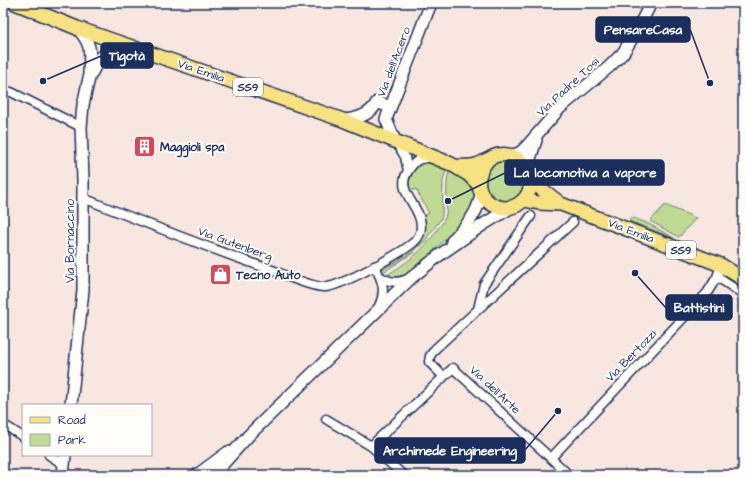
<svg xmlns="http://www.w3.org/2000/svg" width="746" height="478" font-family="'Architects Daughter',sans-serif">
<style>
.green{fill:#bfda92;stroke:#6d8478}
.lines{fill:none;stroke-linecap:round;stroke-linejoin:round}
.street-casing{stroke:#1b2f5e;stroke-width:11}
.secondary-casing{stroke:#1b2f5e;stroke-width:14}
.primary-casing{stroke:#1b2f5e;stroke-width:16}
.street{stroke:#fdfcf7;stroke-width:8}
.secondary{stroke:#fdfcf7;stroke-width:11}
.primary{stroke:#f7e281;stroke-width:13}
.labels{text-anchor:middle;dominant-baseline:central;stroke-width:4;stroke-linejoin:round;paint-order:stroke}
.shield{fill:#fdfcf7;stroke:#5f6c8c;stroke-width:1}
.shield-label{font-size:11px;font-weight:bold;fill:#1b2f5e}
.street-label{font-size:12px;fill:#1b2f5e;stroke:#fdfcf7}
.poi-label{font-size:12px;font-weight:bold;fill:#1b2f5e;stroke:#fdfcf7;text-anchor:start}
.leader{fill:none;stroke:#1b2f5e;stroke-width:1.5}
.callout-dot{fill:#1b2f5e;stroke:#fdfcf7;stroke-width:1.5}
.callout{fill:#1b2f5e;stroke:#1b2f5e;stroke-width:1.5}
.callout-label{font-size:13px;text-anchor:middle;font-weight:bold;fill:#fff}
</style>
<rect width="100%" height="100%" fill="#f8e6e1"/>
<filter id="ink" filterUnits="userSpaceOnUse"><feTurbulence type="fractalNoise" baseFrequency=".025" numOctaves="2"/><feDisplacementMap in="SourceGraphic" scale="8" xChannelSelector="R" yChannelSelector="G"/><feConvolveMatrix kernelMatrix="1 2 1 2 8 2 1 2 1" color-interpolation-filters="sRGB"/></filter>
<g filter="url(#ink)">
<path class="green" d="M424,161L430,162L446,169L443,181L442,215L441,219L423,243L413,253L382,273L381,270C404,257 432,248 424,216L429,213L416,189L410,191L409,182L416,166Z
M501,161C512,161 524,167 526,179C527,183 524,189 524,193L508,204L489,198L483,179C488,168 490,165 501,161Z
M449,171L468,179L473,187L476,198L473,212L427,257L398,281L384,277C406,263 423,252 437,230C441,225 445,220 446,214C448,199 445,185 449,171Z
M665,205L696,218L679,237L650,221Z
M631,217L649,224L674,238L629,221Z"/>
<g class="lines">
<defs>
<path id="street" d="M3,91L11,92L81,127
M396,142L405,157L408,171
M83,198C145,223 208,248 272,270C285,275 313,288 326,287C341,286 402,253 414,242C419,238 421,231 421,226C421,204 392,191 410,168C416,160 420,158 430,158
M374,266C383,280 386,291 379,306
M381,277C391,283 397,283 408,279
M717,277L743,294
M478,309L484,284L531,216
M443,376L429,362L430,356L435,349L573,222
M326,419L371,446L403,475
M3,424L23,437
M371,446L453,368L569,475
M49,455L64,465
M551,458L707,293L717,277L721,265"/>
<path id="secondary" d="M77,28C93,45 90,52 89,73
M343,120C357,119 371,115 377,102L390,107
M395,141L386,119L431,3
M511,156L521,152L526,147L560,108L609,67L623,53L636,32L651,3
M527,168L536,140
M452,241C466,225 478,215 481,193
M71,405L83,290V180L81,127L83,105L89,78L99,59L112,48L123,43
M63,475L65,455
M197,475L228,452
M213,475L249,435L411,278L441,254L484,224L512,207"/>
<path id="primary" d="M15,3L77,28L343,120L451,164L469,175L478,184
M454,166C461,166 469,167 476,165C484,163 490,157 498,155C512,152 528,162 531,177C532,184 530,191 526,197C505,225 460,194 487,161
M531,181L561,204L721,265L743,279
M524,200L539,203L561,204"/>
</defs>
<use href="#street" class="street-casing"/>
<use href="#secondary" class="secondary-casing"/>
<use href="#primary" class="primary-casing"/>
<use href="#street" class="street"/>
<use href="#secondary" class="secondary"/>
<use href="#primary" class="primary"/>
</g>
</g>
<defs>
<symbol id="building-square" viewBox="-11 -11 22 22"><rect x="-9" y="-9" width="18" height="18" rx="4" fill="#d1495b" stroke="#fdfcf7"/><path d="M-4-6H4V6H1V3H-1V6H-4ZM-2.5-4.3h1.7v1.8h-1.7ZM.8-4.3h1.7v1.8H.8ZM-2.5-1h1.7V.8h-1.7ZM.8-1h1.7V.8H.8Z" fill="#fff"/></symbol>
<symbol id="shop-square" viewBox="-11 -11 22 22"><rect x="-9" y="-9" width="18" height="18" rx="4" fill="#d1495b" stroke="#fdfcf7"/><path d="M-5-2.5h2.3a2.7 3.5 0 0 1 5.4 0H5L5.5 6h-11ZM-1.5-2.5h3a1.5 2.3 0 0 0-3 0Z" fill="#fff"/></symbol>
</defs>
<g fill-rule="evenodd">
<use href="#building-square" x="132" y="134" width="25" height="25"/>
<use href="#shop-square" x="208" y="262" width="25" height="25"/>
</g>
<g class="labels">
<g class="shield">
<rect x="233" y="78" width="30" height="18" rx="3"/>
<rect x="666" y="241" width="30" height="18" rx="3"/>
</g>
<g class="shield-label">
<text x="248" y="87">SS9</text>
<text x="681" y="250">SS9</text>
</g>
<g class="street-label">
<text transform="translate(394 62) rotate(-69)">Via dell'Acero</text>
<text transform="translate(201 71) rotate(19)">Via Emilia</text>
<text transform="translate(568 87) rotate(-43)">Via Padre Tosi</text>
<text transform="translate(631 231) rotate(21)">Via Emilia</text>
<text transform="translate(70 241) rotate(-90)">Via Bornaccino</text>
<text transform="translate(235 244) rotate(20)">Via Gutenberg</text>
<text transform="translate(631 356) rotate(-46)">Via Bertozzi</text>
<text transform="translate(495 390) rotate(43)">Via dell'Arte</text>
</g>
<g class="poi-label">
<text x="160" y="147">Maggioli spa</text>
<text x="236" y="275">Tecno Auto</text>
</g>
</g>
<path class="leader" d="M710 83L690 29M43 81L101 56M448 201L505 173M635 273L666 308M558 411L525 450"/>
<g class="callout-dot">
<circle cx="710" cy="83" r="4"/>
<circle cx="43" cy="81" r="4"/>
<circle cx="448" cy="201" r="4"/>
<circle cx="635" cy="273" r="4"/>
<circle cx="558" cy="411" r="4"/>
</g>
<g class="callout">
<rect x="596" y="17" width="94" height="25" rx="4"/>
<rect x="101" y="43" width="52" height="25" rx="4"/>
<rect x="505" y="160" width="159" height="25" rx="4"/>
<rect x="666" y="295" width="66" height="25" rx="4"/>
<rect x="375" y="438" width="150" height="25" rx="4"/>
</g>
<g class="callout-label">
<text x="643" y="34">PensareCasa</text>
<text x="127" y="60">Tigotà</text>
<text x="585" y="177">La locomotiva a vapore</text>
<text x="699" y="312">Battistini</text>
<text x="450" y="455">Archimede Engineering</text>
</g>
<rect width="746" height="478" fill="none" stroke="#fdfcf7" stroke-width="16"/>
<rect x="8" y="8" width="730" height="462" fill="none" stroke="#1b2f5e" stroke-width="1.5" filter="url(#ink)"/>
<rect x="22" y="404" width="130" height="52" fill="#fdfcf7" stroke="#a3aaba"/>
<rect x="30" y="417" width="20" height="6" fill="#f7e281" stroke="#a3aaba"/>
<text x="58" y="424" font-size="12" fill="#1b2f5e">Road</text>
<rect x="30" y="434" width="20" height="12" fill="#bfda92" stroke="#a3aaba"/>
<text x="58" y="444" font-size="12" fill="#1b2f5e">Park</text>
</svg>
